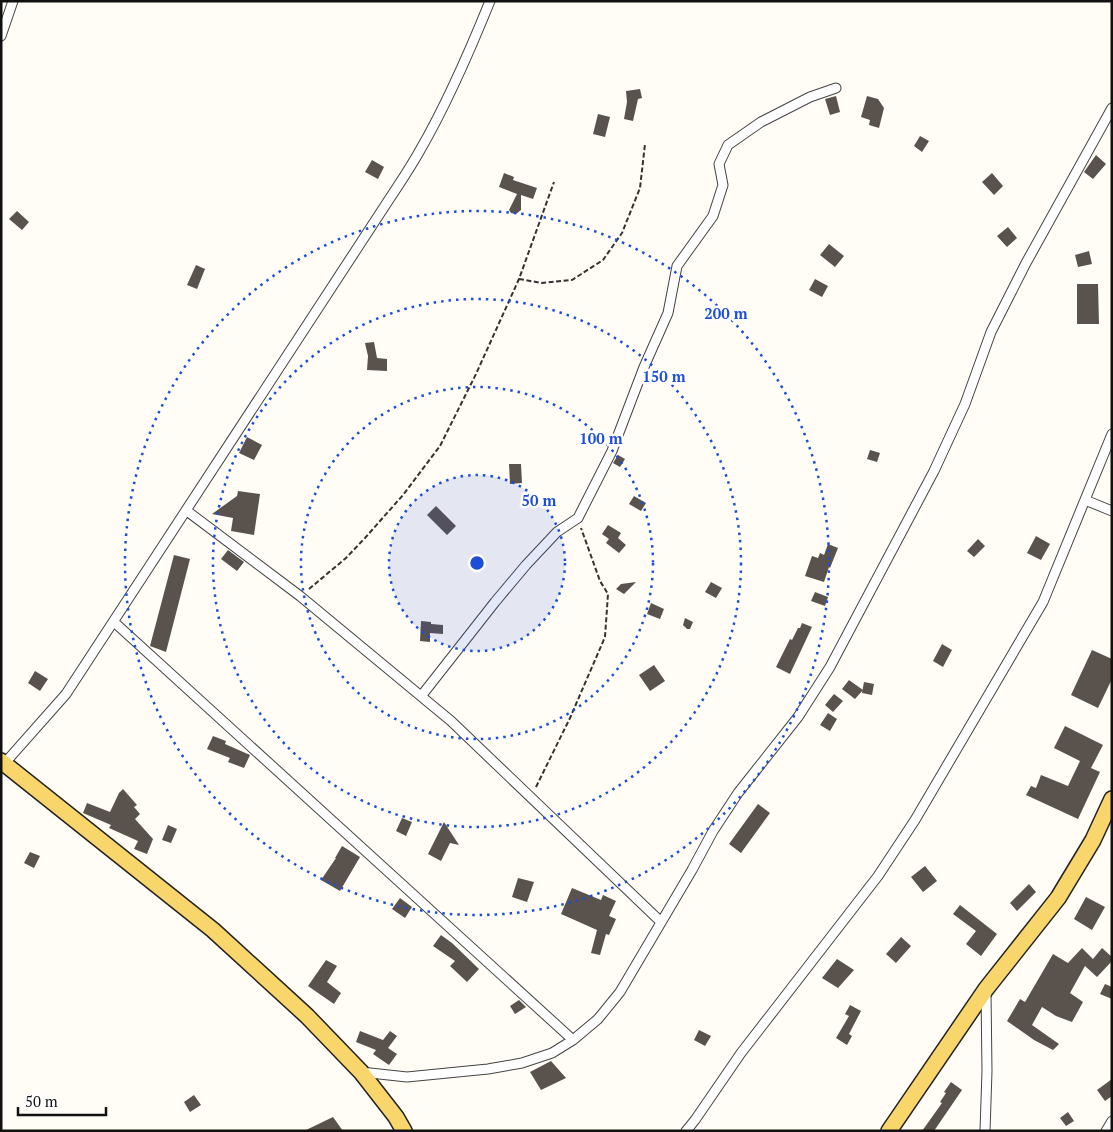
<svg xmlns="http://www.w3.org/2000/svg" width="1113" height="1132" font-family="'PT Serif',serif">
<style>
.building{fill:#5a524d}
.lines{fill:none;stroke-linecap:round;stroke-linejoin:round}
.minor-casing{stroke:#444;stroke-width:11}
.primary-casing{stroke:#222;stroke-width:18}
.path{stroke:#333;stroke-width:2;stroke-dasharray:5 2.5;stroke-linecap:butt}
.minor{stroke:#fff;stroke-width:9}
.primary{stroke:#f9d66b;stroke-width:15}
.ring{fill:none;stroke:#1d4ed8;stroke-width:2.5;stroke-dasharray:2.5 5}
.centre{fill:#1d4ed8;stroke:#fff;stroke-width:2.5}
.ring-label{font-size:15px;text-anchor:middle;font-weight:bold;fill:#1d4ed8;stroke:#fff;stroke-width:5;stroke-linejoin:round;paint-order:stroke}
</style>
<rect width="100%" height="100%" fill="#fffdf5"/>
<path class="building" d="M640,89L642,98L638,99L633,121L624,119L627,102L626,91Z
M836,96L840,112L830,115L825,99Z
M867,96L878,99L884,108L879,128L869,125L870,120L861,117Z
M598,114L610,117L605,137L593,134Z
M920,136L929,141L922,152L914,146Z
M1096,155L1106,164L1093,179L1084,172Z
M372,160L384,167L378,179L365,172Z
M504,173L514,177L513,180L537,188L533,199L521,195V210L516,214L511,213L509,210L517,194L499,187Z
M992,173L1003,186L994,195L982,182Z
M17,211L29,222L22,230L9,219Z
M1008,227L1017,238L1007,247L997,236Z
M829,244L844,256L835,267L820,255Z
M1089,251L1092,264L1078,267L1075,255Z
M196,265L205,269L197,289L187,285Z
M815,279L828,286L822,297L809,290Z
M1077,284H1098L1099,324H1077Z
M374,342L377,358L387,359V371L367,370L368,356L365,343Z
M247,437L262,445L254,460L239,453Z
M870,450L880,453L877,462L867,459Z
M618,455L625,459L620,467L613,463Z
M509,464H521L522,483L510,484Z
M238,491L260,494L254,535L231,531L233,518L212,514L237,496Z
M634,496L646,503L641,511L629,504Z
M436,506L456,526L447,535L427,515Z
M608,525L621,533L618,538L626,545L619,553L606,543L609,539L602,534Z
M1036,536L1050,544L1041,560L1027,553Z
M978,539L985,546L974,557L967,551Z
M828,544L838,548L830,568L829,567L824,582L805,576L812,556L818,558L820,553L824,555Z
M228,550L244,562L237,571L221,559Z
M174,555L190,559L166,652L150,646Z
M636,582L624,594L616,589L621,584Z
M711,582L722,588L716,598L705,592Z
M815,592L828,597L825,606L811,601Z
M651,603L664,609L660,619L647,614Z
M685,618L693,622L690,629H687L683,625Z
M421,621L431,622V624L443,625V634L430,633V642L420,641Z
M802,623L812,627L790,674L776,667L790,639L792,640L798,628H800Z
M942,644L952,650L943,667L933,661Z
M1092,650L1112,659V679L1098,708L1071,695Z
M654,665L665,681L650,691L639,675Z
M35,671L48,679L40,691L28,683Z
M849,680L863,690L855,699L842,689Z
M864,682L874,684L872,695L862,693Z
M834,694L843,701L833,712L825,705Z
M828,713L837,719L830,731L820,725Z
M1065,726L1103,745L1091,768L1100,772L1078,819L1026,795L1031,786L1036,788L1041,775L1068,786L1080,761L1054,748Z
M213,736L226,741L225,744L250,755L244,768L228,762L230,758L207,749Z
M123,789L137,805L134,807L140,814L135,819L153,839L147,854L134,849L138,841L109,828L111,825L83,813L87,803L110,812L119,793Z
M758,804L770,813L741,853L729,844Z
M402,818L412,822L406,836L396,831Z
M444,822L459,845L450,843L441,861L428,854Z
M168,825L177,829L171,843L162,840Z
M342,846L360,857L340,891L321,880L336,858H335Z
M30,852L40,856L34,868L24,863Z
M925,866L937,881L923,892L911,877Z
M518,878L534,882L527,902L512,897Z
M1029,884L1036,892L1017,911L1010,903Z
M572,888L601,900L603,895L616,901L609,916L616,919L609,935L606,934L600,955L591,953L597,930L561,914Z
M1086,897L1105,907L1092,930L1074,919Z
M400,898L412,907L405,918L392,909Z
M960,905L997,934L981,956L966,944L976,931L953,914Z
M441,935L452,943L479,969L467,982L450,966L455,961L433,946Z
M901,937L911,946L896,963L886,954Z
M1082,948L1093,959L1102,948L1112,957V961L1097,977L1085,966L1070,993L1083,1002L1072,1022L1056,1016L1042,1007L1032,1025L1059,1044L1053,1050L1034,1040L1007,1021L1020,999L1025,1002L1053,954L1068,963Z
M837,959L854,970L838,988L822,978Z
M326,960L337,966L327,982L341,993L334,1004L308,986Z
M1105,984L1112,987V999L1100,994Z
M519,1000L526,1007L515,1014L510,1006Z
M850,1005L861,1011L849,1034L852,1036L847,1045L836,1038L849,1016L845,1014Z
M699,1030L711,1036L705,1046L694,1040Z
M360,1031L383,1040L390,1031L397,1036L388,1048L397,1054L389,1065L373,1054L376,1050L356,1042Z
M551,1061L566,1078L541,1090L530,1072Z
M1112,1079V1096L1105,1101L1097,1090Z
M951,1082L962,1090L934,1131H922L942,1103L940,1102L946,1093L944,1092Z
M194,1095L201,1105L190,1112L184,1102Z
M1068,1112L1074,1121L1066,1126L1060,1118Z
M333,1117L343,1131H304Z"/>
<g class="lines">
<defs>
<path id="minor" d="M1,36L13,1
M1085,500L1112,511
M187,511L300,596L451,721L661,922
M114,622L573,1040
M422,695L495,602L526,565L557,532L578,518L612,451L644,367L668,313L677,266L713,216L723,185L719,164L728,145L761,122L810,97L836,88
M4,764L66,694L390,198C400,183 410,168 419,152C447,104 469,53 490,1
M361,1072L407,1077L488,1069L522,1063L552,1053L573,1040L598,1019L620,992L692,870L713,831L738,793L798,717L830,667L934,471L965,404L991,332L1026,263L1112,108
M686,1131L695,1120L741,1053L878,876L915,820L1043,602L1112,434
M985,1131L987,1071L986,992
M1106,1131L1112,1121"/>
<path id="primary" d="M1,761L213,930L307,1016L361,1072L396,1117L404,1131
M889,1131L986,989L1058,898L1093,840L1112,799"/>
</defs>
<use href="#minor" class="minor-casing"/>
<use href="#primary" class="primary-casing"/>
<path class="path" d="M519,279L542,283L572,280L603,260L622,233L640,188L645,144
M309,589L346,558L365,538L403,495L440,446L476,374L519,279L554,182
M536,787L570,718L605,637L608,594L600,581L581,528"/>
<use href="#minor" class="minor"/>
<use href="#primary" class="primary"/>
</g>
<circle cx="477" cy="563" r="88" fill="#1d4ed8" fill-opacity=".12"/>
<g class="ring">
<circle cx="477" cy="563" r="88"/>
<circle cx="477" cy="563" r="176"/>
<circle cx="477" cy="563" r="264"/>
<circle cx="477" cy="563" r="352"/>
</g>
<circle cx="477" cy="563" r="8" class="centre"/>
<g class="ring-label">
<text x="726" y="319">200 m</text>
<text x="664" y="382">150 m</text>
<text x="601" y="444">100 m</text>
<text x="539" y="506">50 m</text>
</g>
<rect width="1113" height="1132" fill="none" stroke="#111111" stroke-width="5"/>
<path d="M18 1107v8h88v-8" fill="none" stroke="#111111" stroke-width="2.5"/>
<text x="25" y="1107" font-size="15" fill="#111111" stroke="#ffffff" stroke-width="4" paint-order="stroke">50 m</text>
</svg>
